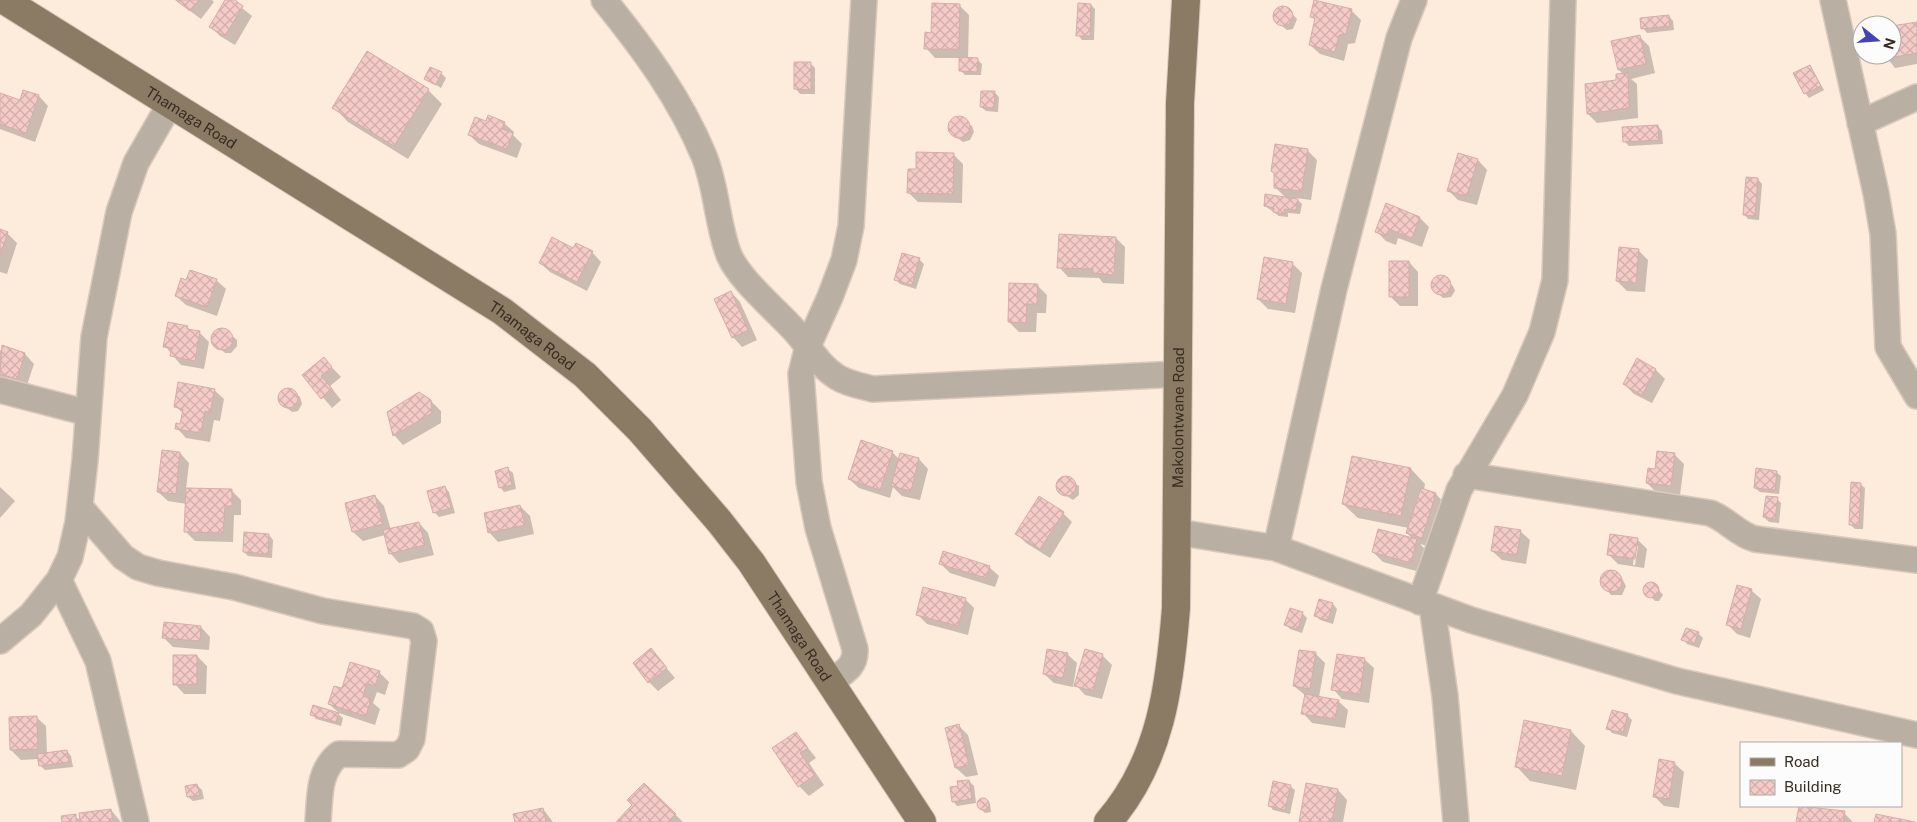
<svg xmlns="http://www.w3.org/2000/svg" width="1917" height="822" font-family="'Public Sans',sans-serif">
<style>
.shadow{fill:#0003;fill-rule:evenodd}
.building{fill:url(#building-cross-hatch);stroke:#d5adaa}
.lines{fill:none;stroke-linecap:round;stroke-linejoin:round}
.minor-casing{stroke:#d9c9bb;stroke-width:28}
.major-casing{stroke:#d9c9bb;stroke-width:30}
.minor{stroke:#b9b0a3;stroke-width:25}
.major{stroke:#8c7b64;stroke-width:28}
.labels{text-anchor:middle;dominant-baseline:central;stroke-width:4;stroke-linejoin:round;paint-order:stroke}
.street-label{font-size:15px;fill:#372c22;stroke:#fcfcfc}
</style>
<defs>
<pattern id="building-cross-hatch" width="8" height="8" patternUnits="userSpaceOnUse" patternTransform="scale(1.25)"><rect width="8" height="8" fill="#f4cbc7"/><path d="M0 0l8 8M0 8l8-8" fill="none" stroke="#d2aeab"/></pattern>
</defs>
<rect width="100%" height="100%" fill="#fdebdc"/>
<path class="shadow" d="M175,0H212L214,2L201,19Z
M226,0H232L252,16L235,45L220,36L210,26Z
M1091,5L1095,9L1094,40H1082L1078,35Z
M960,6L969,15L968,59H977L982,64L981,75H965L960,70L961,58H935L926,48L932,34Z
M1281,8H1287L1297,19L1293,29L1287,30L1277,22L1275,13Z
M1351,10L1361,20L1355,43L1348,44L1344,61L1320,54L1310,45L1316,21L1311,16Z
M1669,16L1673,21L1674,30L1647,33L1643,28Z
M1917,24V64L1895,68L1885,55H1892V27Z
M1639,36L1649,46L1655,73L1631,79L1637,84L1638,118L1597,123L1588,114L1624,75L1619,70L1613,42Z
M811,64L815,68V94H800L796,89Z
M1810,66L1824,90L1809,98L1805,93Z
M441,73L446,78L441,88L426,79Z
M428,90L442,104L408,159L348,122L334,107Z
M994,92L999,97L998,112L986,111L981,107Z
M0,95L20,102L39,96L48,106L35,142L0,129Z
M959,117L972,126L974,132L970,140L963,142L952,134L950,128L953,119Z
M486,123H504L514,132L513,135L522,144L517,158L479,144L469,135Z
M1658,126L1662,131L1663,144L1629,146L1624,141Z
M1307,150L1317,160L1311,200L1296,198L1302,204L1300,214L1288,213V217L1279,216L1265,206L1286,198L1275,187Z
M953,154L963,164L962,203L918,202L908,192L917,171Z
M1478,160L1487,170L1477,205L1458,200L1448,190Z
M1758,179L1762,184L1759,220L1748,219L1744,214Z
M1387,205L1420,218L1429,227L1422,247L1398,238L1396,245L1386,241L1377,232Z
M0,231L7,233L17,243L7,274L0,272Z
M1116,238L1125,247L1124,284L1103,283L1099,278L1068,277L1059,267Z
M574,250L592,252L601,262L587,291L550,272L540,263Z
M1638,250L1648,260L1645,292L1627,291L1617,281Z
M919,259L924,264L916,289L900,284L895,279Z
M1409,262L1418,272V306H1400L1390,296Z
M1292,263L1302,273L1295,313L1268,309L1258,299Z
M1440,277L1453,286L1455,291L1451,297L1443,298L1434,290L1433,284L1435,279Z
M216,280L226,289L217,316L186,305L176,296L187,282Z
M1037,285L1047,295L1046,313H1037L1036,332H1019L1009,322Z
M731,292L740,302L757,340L742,347L733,337Z
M187,327L191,331L199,332L209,342L204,369L181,365L165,346Z
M224,329L237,340V346L231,353H225L213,342L214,335L218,330Z
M3,347L25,354L34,364L26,388L4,381L0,376V351Z
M324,359L341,377L330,386L341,400L332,408L304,375Z
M1656,370L1665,379L1652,403L1634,394L1624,384Z
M290,389L300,397L302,404L298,411L292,412L282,404L280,395L284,390Z
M214,390L224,399L220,421L214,420L210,442L186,438L177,428L182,426L184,414L176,407Z
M431,401L441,411V423L403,445L394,435Z
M892,452L899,459L901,455L919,459L928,469L920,500L902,496L893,487L890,498L859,488L849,479Z
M180,453L189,463L186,489L232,491L241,500V515H234L233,542L195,541L185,531L187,504L168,501L158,492Z
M1674,454L1684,464L1680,495L1657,493L1647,483L1656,470Z
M508,469L513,473L516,489L504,492L500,487Z
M1411,469L1425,484L1424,490L1436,494L1445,504L1431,547L1420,544L1426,550L1420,572L1383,562L1373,552L1414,540L1407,533L1409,528L1358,518L1343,504Z
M1776,472L1781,476L1779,494L1760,492L1755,488Z
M1066,478L1079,486V495L1073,500L1060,492L1059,483Z
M1860,484L1865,488L1863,529H1855L1850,524Z
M0,487L15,501L0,518Z
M445,487L449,492L455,513L439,517L434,512Z
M375,496L384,506L391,530L419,523L428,533L434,555L399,563L390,553L385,535L363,541L353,532Z
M1777,499L1781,503L1779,523L1769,522L1764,517Z
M520,506L530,516L534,534L498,542L489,532Z
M1063,513L1072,522L1050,558L1026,543L1016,533Z
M1520,531L1530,540L1526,564L1502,560L1492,551Z
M269,535L273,540L272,558L248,556L244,552Z
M1637,539L1647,549L1644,568L1618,564L1608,554ZM1635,546H1638L1635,565H1633Z
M940,563L989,567L999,576L995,587L950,573Z
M1606,573H1616L1621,577L1626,586L1622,595H1611L1607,590L1601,581Z
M1653,583L1663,595L1659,601H1655L1645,590L1649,584Z
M1751,590L1761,599L1750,638L1737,634L1728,625Z
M965,599L974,608L968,635L927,624L918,615Z
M1320,600L1333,604L1337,609L1333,624L1320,620L1315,615Z
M1302,613L1307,618L1302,633L1290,629L1286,625Z
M201,627L210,637L209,650L173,647L163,637Z
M1698,633L1703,638L1699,648L1687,644L1683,639Z
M651,650L675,678L658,691L649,682Z
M1315,653L1325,663L1319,697L1338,701L1348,710L1345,728L1312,723L1303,713L1306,696L1294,686Z
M1067,654L1077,663L1073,687L1054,683L1044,674Z
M1102,655L1112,665L1102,699L1085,695L1076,685Z
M197,656L207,666L206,694H184L175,684Z
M1364,659L1374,668L1369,703L1342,699L1333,689Z
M379,672L389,682L385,695L377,692L373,703L380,709L375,725L339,713L329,704L342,690Z
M312,714H338L343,718L341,726L316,719Z
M1627,715L1632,720L1627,737L1612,733L1608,728Z
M36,717L46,726L47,754L67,751L71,756L73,767L45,770L40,765L39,759L21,760L11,750Z
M1525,722L1571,731L1585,746L1576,790L1530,781L1516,766Z
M959,726L968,735L978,775L966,777L956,768L946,729Z
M796,733L816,758L809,763L824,785L809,796L799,786Z
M1674,763L1684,772L1679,808L1664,806L1654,796Z
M969,781L974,786L976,803L957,806L953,801Z
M644,784L683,822H617L634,805Z
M197,785L202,790L204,799L193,801L188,797Z
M1290,786L1295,790L1290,814L1273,810L1269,805Z
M1338,790L1347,800L1343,822H1300Z
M985,799L990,804L991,812L985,813L978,806L979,800Z
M1798,806L1844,813L1853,822H1798L1800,807Z
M543,809L553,822H516Z
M111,810L121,822H63L75,816L81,821Z"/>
<path class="building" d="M176,0H199L190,11Z
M225,0H235L243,6L225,36L209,27Z
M1314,0L1352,9L1346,34L1339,35L1335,52L1309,45L1315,18L1310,17Z
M932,3L960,4L959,49H924L925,32L931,33Z
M1078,3L1091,4L1090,36H1076Z
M1273 16a10 10 0 1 1 20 0a10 10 0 1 1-20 0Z
M1669,15L1670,26L1641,29L1640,18Z
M1917,22V53L1884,59V55H1892V26Z
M1640,35L1646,64L1618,70L1611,41Z
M367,51L429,89L394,146L332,108Z
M959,57L978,58L977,72L959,71Z
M794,62H811V90L794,89Z
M1810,65L1821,86L1804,94L1793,73Z
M430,67L442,72L436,85L424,79Z
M1628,73L1629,108L1587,114L1585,84L1616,80V74Z
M23,90L39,95L26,133L0,124V93L20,100Z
M981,91H995L994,108L980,107Z
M488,115L505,122L502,129L513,133L507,149L468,135L475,117L486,121Z
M948 127a11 11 0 1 1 22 0a11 11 0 1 1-22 0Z
M1658,125L1659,140L1623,142L1622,127Z
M1275,144L1308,149L1302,191L1274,188V173L1271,171Z
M916,152L954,153L953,194L907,193L908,169H916Z
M1458,153L1478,159L1467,196L1447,191Z
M1746,177L1758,178L1755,216L1743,215Z
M1265,194L1298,199L1296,210L1284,209V214L1273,212L1274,208L1264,206Z
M1386,203L1420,217L1412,238L1389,229L1386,236L1375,232Z
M0,229L8,232L0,256Z
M1059,234L1116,237L1114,275L1093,273V269L1057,268Z
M552,237L573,248L576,243L593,251L577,282L539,263Z
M1619,247L1639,249L1636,283L1616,281Z
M902,253L920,258L912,285L894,280Z
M1264,257L1293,262L1286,304L1257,299Z
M1389,261H1409V297H1389Z
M190,270L217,279L207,307L175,296L181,278L186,280Z
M1431 285a10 10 0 1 1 20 0a10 10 0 1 1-20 0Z
M1009,283L1038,284L1037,304H1027L1026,323L1008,322Z
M731,291L748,330L732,338L714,299Z
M168,322L188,326L187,329L200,331L195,361L170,356L172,348L163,347Z
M211 339a11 11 0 1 1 22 0a11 11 0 1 1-22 0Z
M2,345L25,353L17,379L0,374Z
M324,357L332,367L321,376L333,390L321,399L302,375Z
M1637,358L1656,369L1642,395L1623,384Z
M178,382L215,389L210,413L205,411L201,433L175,429L176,423L180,424L183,409L174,407Z
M278 398a10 10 0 1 1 20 0a10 10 0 1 1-20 0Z
M419,392L431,400L432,413L393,436L387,412Z
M861,440L893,451L880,490L848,479Z
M162,450L180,452L176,494L157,492Z
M1657,451L1675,453L1671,486L1646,483L1648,468L1655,469Z
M900,453L919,458L911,491L891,486Z
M1352,456L1411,468L1401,516L1342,504Z
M508,467L512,485L499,488L495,471Z
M1756,468L1777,471L1775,490L1754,488Z
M1056 486a10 10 0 1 1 20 0a10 10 0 1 1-20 0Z
M1851,482L1861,483L1859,525H1849Z
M445,486L451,508L433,513L427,491Z
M186,488L232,489V506H225L223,533L184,532Z
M1421,488L1436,493L1422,538L1406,533Z
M375,495L383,524L352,532L345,503Z
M1039,496L1064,512L1040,549L1015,534Z
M1766,496L1778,497L1775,519L1763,517Z
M520,505L525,525L488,533L484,513Z
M419,522L425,545L389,554L383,530Z
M1495,526L1521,530L1517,555L1491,551Z
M1378,529L1417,539L1411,563L1372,552Z
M244,532L269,534L268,554L243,552Z
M1610,534L1638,538L1635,559L1607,555Z
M943,551L990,566L986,578L939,564Z
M1600 581a11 11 0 1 1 22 0a11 11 0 1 1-22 0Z
M1643 590a8 8 0 1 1 16 0a8 8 0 1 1-16 0Z
M1737,585L1752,589L1741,629L1726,625Z
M923,587L966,598L958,626L916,615Z
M1319,599L1333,603L1328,620L1314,616Z
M1290,608L1303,612L1298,629L1284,625Z
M164,622L201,626L200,641L162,638Z
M1686,628L1699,632L1694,644L1681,640Z
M651,648L667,668L648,683L633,663Z
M1047,649L1068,653L1063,678L1043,674Z
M1085,649L1103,654L1093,691L1074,686Z
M1299,650L1316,652L1310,689L1293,686Z
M1337,654L1365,658L1360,694L1331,690Z
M173,655H197V684L173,685Z
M350,662L380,671L375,686L367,683L363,696L371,699L366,716L328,704L334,686L342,688Z
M1305,694L1339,700L1335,719L1301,714Z
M313,705L339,713L336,722L310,715Z
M1612,710L1628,714L1623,733L1606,729Z
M37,716L38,749L10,750L9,717Z
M1524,720L1571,730L1562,776L1515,767Z
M959,724L969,765L955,768L945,728Z
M796,732L808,748L800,753L815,775L798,787L772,748Z
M67,750L69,762L39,766L37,754Z
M1659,759L1675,762L1669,799L1653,797Z
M969,780L972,799L952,802L950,787L958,786L957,781Z
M1273,781L1291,785L1285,810L1268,806Z
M644,783L676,814L669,822H616L632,805L627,800Z
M1306,783L1338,789L1332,822H1299Z
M197,784L200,795L187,797L185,786Z
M977 804a6 6 0 1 1 12 0a6 6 0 1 1-12 0Z
M1799,806L1845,811L1843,822H1796Z
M543,808L546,822H515L513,814Z
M111,809L113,822H80L79,813Z
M76,814V822H62L61,816Z
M1876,814L1915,822H1874Z"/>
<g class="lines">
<defs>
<path id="minor" d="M604,0C643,48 680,98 704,156C717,188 717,224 729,255C739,279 776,310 794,330C808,345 819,366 837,377C848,384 861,386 873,389L1178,374
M1833,0L1876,193L1883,234L1888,347L1917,396
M1860,123L1917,97
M0,390L88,413
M1466,475L1710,513C1727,519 1737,534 1755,539L1917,560
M80,507L123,557L138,567L158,573L234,587L323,611L413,626L421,631L424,641L412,739L407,749L398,755L339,754C318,771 320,796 318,822
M1177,532L1276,548L1471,620L1677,681L1917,735
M1276,548L1334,289L1399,38L1414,0
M59,580L98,661L136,822
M1420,602L1459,490L1515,395L1542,332L1555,280L1563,0
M1432,606L1445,696L1456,822
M0,641L31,615L59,580L70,557L78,522L85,460L94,337L119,212L136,163L170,104
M830,682C844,672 856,667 855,649L818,528L809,482L801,374L808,346L830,297L844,260L851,226L864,0"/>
<g id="major">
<path id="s1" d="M4,0L502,311L585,375L640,430L719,521L751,562L922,822"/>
<path id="s2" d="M1108,822C1161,761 1170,685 1176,608L1180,103L1186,0"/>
</g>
</defs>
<use href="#minor" class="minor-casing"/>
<use href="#major" class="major-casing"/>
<use href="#minor" class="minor"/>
<use href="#major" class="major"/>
</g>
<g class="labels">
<g class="street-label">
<text stroke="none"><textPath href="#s1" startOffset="221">Thamaga Road</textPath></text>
<text stroke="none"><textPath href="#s1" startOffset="626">Thamaga Road</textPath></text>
<text stroke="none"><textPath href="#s2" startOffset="419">Makolontwane Road</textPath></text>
<text stroke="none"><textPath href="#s1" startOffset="1031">Thamaga Road</textPath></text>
</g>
</g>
<rect x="1740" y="742" width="162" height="65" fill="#fcfcfc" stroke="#ada9a5"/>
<rect x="1750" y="758" width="25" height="8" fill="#8c7b64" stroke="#ada9a5"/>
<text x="1784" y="767" font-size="15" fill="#372c22">Road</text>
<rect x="1750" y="780" width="25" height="15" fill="url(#building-cross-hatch)" stroke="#ada9a5"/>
<text x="1784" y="792" font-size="15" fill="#372c22">Building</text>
<g transform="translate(1877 40) rotate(107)"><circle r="24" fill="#fcfcfc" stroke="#ada9a5"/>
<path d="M0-4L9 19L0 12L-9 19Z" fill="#4443b8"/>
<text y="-8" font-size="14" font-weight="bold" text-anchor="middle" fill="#372c22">N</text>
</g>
</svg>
